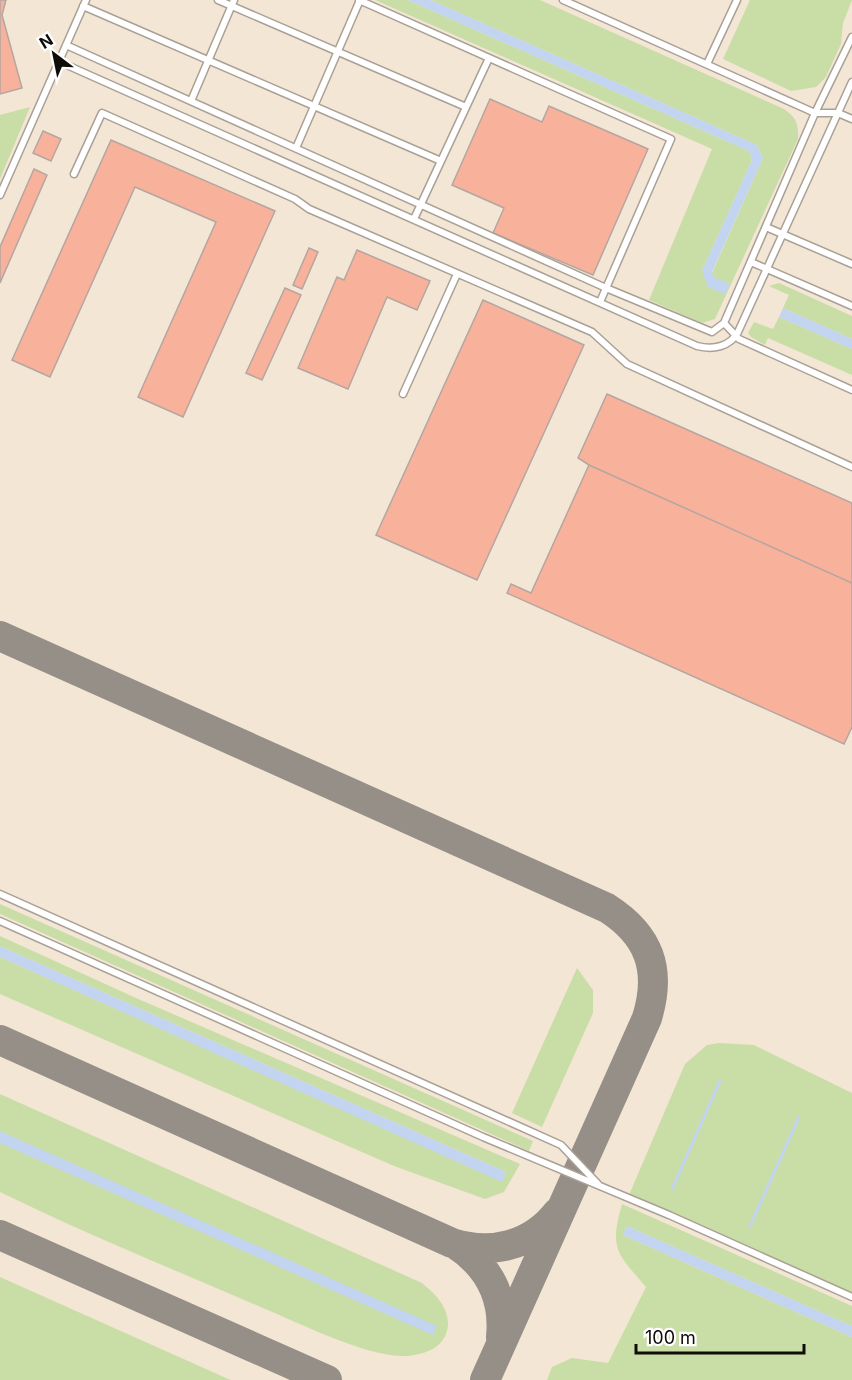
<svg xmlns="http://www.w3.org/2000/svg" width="852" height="1380" font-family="Inter,sans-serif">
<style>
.built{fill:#f4e6d5}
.green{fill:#c9dda6}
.water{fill:#c3d4f1}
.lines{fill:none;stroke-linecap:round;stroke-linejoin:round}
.stream{stroke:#c3d4f1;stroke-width:3}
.taxiway{stroke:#968f88;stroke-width:30}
.building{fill:#f8b19a;stroke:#b4a6a1;stroke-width:1.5}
.lane-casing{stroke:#a9a096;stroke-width:9}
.lane{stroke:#fff;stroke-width:6}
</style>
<rect width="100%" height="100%" fill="#fbf1e7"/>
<path class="built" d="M0,0H852V1380H0Z"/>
<path class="green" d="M375,0H408L749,151L752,160L702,271L715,278L712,273L763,158L757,145L431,0H540L784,109C796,117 799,124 798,139L715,319L702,323L649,300L712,149Z
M750,0H852L843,23L841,44L826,77L816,87L791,91L723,59Z
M30,107L0,179V115Z
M779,283L852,316V339L783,308L789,295L769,286Z
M779,317L852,349V375L768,338L765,345L751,337L748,333L754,322L773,329Z
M0,904L533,1141L529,1151L0,914Z
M0,936L136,998L520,1164L504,1192L485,1199L394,1166L0,994V957L502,1181L506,1172L0,946Z
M577,968L593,990V1013L542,1127L512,1113Z
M719,1043L754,1045L852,1093V1294L629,1195L685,1064L707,1045Z
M0,1094L422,1283C435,1294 448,1306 448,1324C447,1349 422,1356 401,1356C363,1355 299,1323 263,1308C175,1270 86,1234 0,1192Z
M622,1204L852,1306V1326L627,1226L623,1235L852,1337V1380H547L552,1367L572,1358L608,1363L646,1287C617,1253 609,1250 622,1204Z
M0,1277L226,1378L231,1380H0Z"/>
<path class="water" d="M408,0H431L757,145L763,158L712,272L715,278L730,284L725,294L708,287L702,271L752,160L749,151Z
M783,308L852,339V349L779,317Z
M0,946L506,1172L502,1182L0,957Z
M0,1131L437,1326L433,1335L0,1143Z
M627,1226L852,1326V1337L623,1235Z"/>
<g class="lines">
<path class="stream" d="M672,1189L720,1081
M750,1226L799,1117"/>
<path class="taxiway" d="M0,636L607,908C649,935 662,969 647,1018L485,1380
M0,1040L452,1243C491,1255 531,1246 557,1213
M0,1235L327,1380
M455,1244C489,1266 505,1297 501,1337"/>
</g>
<path class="building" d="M0,0H6L2,15L22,88L0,94Z
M490,99L542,122L549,106L648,149L593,275L493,233L504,208L452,185Z
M43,131L61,139L51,161L33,153Z
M111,140L275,211L183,417L138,397L216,222L135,187L50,377L12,360Z
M34,169L47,175L0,283V247Z
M309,248L318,252L302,289L293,285Z
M357,250L430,281L417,310L387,297L348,389L298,368L337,277L344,280Z
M285,288L301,295L262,380L246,373Z
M483,300L584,345L477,580L376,535Z
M607,394L852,503V583L589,465L578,458Z
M589,465L852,583V727L844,744L507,593L511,584L531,593Z"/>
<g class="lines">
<defs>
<path id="lane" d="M218,0L466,107
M359,0L671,139L600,302
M563,0L815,113H838L852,119
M83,6L441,161
M66,45L606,288L712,332L724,323L815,113L852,37
M60,62L697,346C713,350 730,347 738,332L852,82
M707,64L737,0
M191,101L234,0
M296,148L360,0
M74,174L102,113L295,199L309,209L592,332L627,364L852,467
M0,195L86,0
M414,219L489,58
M766,227L852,264
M751,262L852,306
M724,323L739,339L852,390
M403,394L457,274
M0,894L561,1145L598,1184
M0,921L483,1137L669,1215L852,1297"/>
</defs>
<use href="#lane" class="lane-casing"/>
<use href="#lane" class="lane"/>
</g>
<g transform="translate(54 54) rotate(328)" stroke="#ffffff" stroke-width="4.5" paint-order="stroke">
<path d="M0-4.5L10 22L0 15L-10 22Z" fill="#100d09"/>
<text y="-9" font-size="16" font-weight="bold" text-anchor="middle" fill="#100d09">N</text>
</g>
<path d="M636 1344v9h168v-9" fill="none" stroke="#100d09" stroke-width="3"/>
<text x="645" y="1344" font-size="18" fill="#100d09" stroke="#ffffff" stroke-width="4.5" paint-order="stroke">100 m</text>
</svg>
